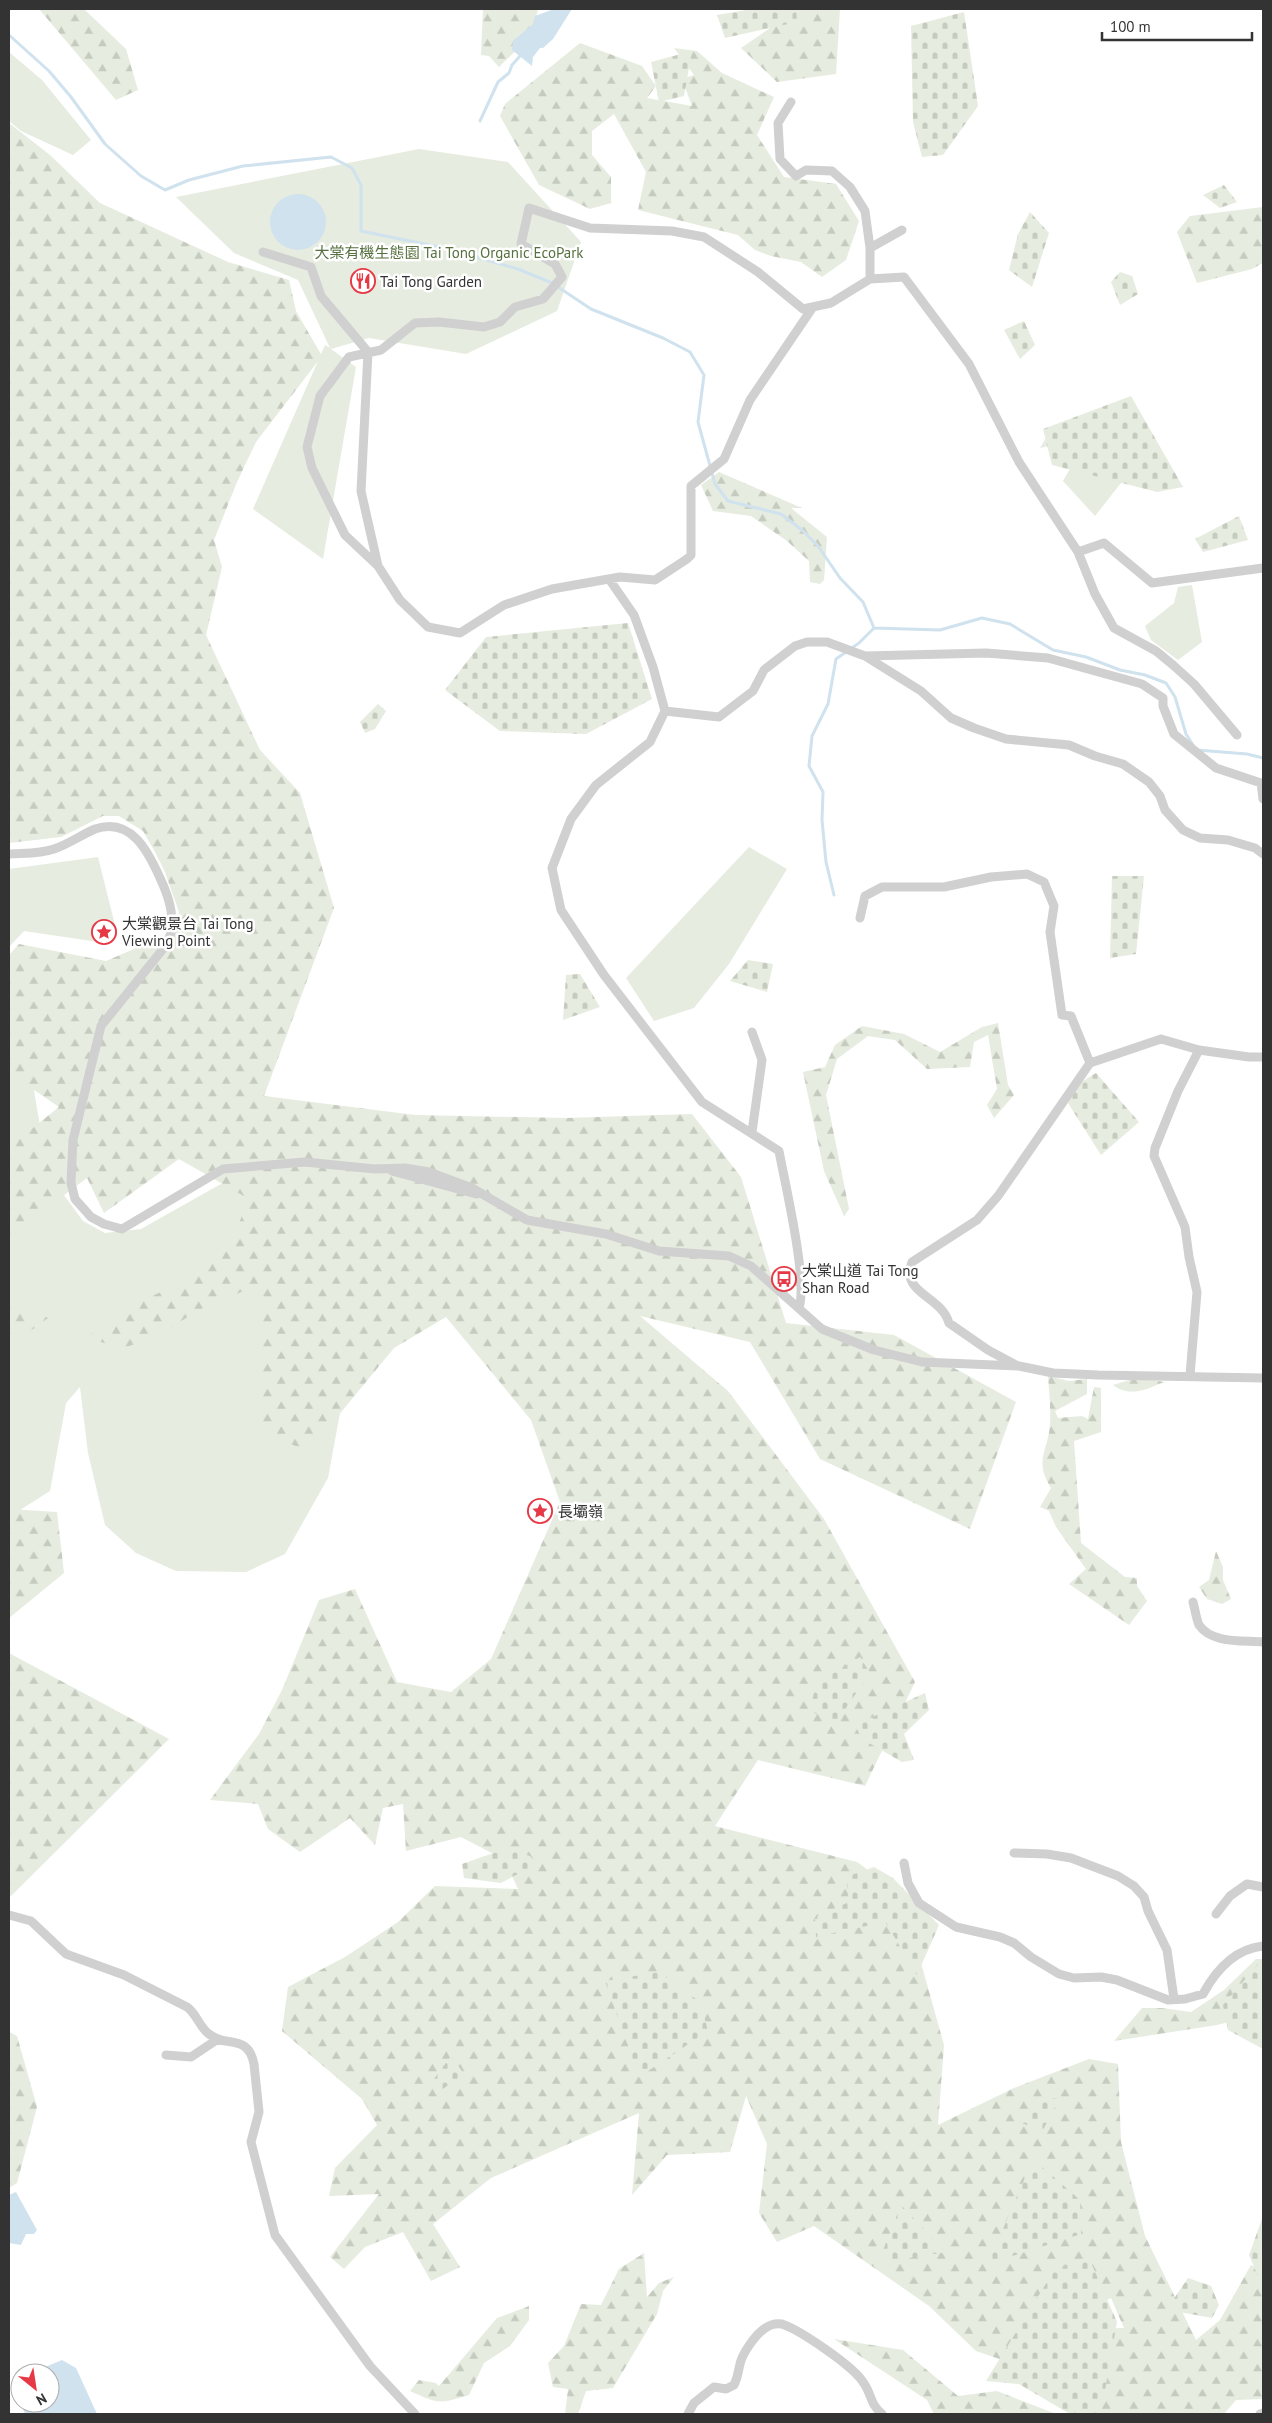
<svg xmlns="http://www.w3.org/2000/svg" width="1272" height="2423" font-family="'PT Sans','Noto Sans TC',sans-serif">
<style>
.green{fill:#e6ecdf}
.forest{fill:url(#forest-firs)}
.cemetery{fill:url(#cemetery-stones)}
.water{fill:#cfe2ee}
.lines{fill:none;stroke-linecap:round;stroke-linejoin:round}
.stream{stroke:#cfe2ee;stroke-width:3}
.street{stroke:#d0d0d0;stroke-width:9}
.labels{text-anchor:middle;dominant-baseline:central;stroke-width:5;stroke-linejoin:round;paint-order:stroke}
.park-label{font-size:15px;fill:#56703f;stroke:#fff}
.poi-label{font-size:15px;fill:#333;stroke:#fff;text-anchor:start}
</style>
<defs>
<pattern id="forest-firs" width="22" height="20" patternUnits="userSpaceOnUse" patternTransform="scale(1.25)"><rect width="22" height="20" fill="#e6ecdf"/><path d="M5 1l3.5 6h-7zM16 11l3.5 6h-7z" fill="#c6cbc0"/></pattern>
<pattern id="cemetery-stones" width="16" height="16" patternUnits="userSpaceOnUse" patternTransform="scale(1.25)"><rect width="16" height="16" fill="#e6ecdf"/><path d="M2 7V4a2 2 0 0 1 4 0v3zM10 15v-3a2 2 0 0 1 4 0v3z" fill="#c6cbc0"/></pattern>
</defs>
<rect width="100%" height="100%" fill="#fff"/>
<path class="green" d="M9,52L42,80L91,140L73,155L21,131L9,121Z
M419,149L508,162L581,242L557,311L466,354L369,338L331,349L356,367L323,559L253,509L325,345L330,348L298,280L234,253L176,197Z
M1051,430L1128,474L1095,516L1063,481L1074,462L1062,443L1040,448Z
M1192,585L1202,642L1178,660L1151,640L1145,626L1174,603L1178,587Z
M749,847L787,869L729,964L694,1008L654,1021L626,978Z
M98,857L116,929L105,943L24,931L9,947V869Z
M9,1041L26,1044L44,1149L63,1194L83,1221L105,1233L141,1229L219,1185L247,1174L353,1342L328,1478L285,1554L246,1572L176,1571L136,1553L105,1525L88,1453L80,1387L66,1403L50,1491L9,1517Z"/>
<path class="forest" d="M39,9H84L126,49L138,90L116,100Z
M483,9H538L532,35L499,67L489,56L481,55Z
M786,9H840L836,74L777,82L741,48L789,15Z
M580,43L642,66L656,86L647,98L692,106L682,79L694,75L674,48L697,51L722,73L774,97L757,135L784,177L836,184L859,221L846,260L822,277L801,262L771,256L755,250L738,235L638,210L646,172L614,114L592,131V155L611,177V203L590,209L539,185L500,116L505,104Z
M9,123L50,155L100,203L228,262L289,280L296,311L322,356L256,442L237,482L214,540L222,567L206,635L260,750L300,793L334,908L264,1096L415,1115L566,1118L692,1114L741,1177L786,1323L894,1335L1016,1402L970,1529L820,1459L750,1342L640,1316L728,1391L824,1519L915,1682L865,1786L758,1760L715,1826L857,1862L902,1895L944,2045L938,2125L1014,2088L1089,2059L1118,2064L1121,2142L1145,2236L1196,2340L1220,2320L1251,2265L1263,2272V2399L1236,2400L1224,2414H1061L1083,2410L1091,2329L1124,2328L1111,2298L1081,2313L1032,2370L976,2351L929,2306L814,2226L777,2242L759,2213L767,2144L746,2096L730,2152L667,2155L632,2195L639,2113L491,2178L433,2224L460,2267L431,2281L403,2232L365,2247L344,2269L330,2257L379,2194L329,2196L335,2168L377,2125L362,2099L282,2031L288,1987L345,1957L398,1922L435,1886L518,1889L505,1860L461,1837L406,1851L403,1804L383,1808L375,1845L350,1818L300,1852L268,1829L258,1804L210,1800L259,1734L282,1690L319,1600L355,1589L397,1682L451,1692L491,1659L560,1502L531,1420L446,1317L394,1348L309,1451L259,1432L260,1284L201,1309L153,1338L123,1348L86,1338L129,1307L186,1280L228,1249L249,1199L179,1159L104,1213L87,1178L9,1236V1147L59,1107L9,1073V955L19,944L106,961L178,930L179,912L165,872L154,850L143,831L119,816H103L61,837L9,843Z
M1263,207V263L1252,269L1197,283L1177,232L1190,216Z
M719,472L802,508H791L827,537L824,580L820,584L810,582L809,561L787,541L751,516L713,511L701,485Z
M998,1023L1008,1085L1014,1095L994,1118L987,1105L997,1089L988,1035L974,1042L970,1067L927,1069L895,1040L868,1036L837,1059L826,1095L849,1209L844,1216L824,1171L803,1072L825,1067L835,1045L862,1026L904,1034L940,1052L982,1027Z
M9,1298L48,1318L9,1347Z
M1048,1376L1069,1381L1087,1379V1394L1055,1411L1058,1418L1082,1416L1088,1419L1094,1387L1101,1388V1432L1074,1441L1081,1543L1125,1577L1137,1578V1586L1147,1601L1129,1625L1069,1584L1086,1569L1056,1527L1049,1511L1040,1507L1051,1488C1033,1460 1049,1450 1050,1423C1051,1408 1049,1391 1048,1376Z
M1139,1377L1164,1382C1147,1389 1130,1398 1113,1385Z
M9,1509L57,1512L64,1573L9,1618Z
M1216,1551L1223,1567V1580L1231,1599L1222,1604L1207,1599L1199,1587L1209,1580Z
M9,1653L169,1739L11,1896L9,1894Z
M1256,1959H1263V2013L1217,2025L1114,2041L1142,2008H1162L1191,2012L1224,1990Z
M9,2032L17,2036L37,2107L17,2183L9,2188Z
M644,2253L647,2297L659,2283L674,2277L663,2291L657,2314L613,2388L586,2391L578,2414H565L568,2389L553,2387L548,2363L564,2346L581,2304L601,2305L619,2269Z
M529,2306V2320L510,2346L484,2363L469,2395C440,2404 438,2404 410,2391L419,2380L436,2383L439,2386L497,2318Z
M834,2339L903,2350L958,2396L997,2391L1056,2414H934L927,2400Z"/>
<path class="cemetery" d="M752,9H796L797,22L725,38L717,15Z
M964,12L978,106L943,155L922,157L913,122L911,26Z
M692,51L684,96L659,102L651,62Z
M1224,185L1237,202L1220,208L1203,195Z
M1030,212L1049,233L1032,287L1009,270L1018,234Z
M1120,272L1132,276L1138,294L1120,305L1111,282Z
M1024,321L1035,345L1020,359L1004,330Z
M1131,396L1183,487L1157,492L1052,465L1043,429Z
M1239,516L1248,540L1203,552L1195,539Z
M628,623L652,699L586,734L500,731L445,690L486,637Z
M378,704L386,711L375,729L365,733L360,722Z
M1112,876H1144L1136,954L1110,958Z
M748,960L773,964L767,992L730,981Z
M580,974L600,1007L563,1020L566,975Z
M1096,1073L1139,1122L1101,1155L1068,1103L1078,1084Z
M860,1657L870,1673L837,1721L809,1711L817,1683Z
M925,1693L929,1710L904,1734L914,1760L902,1762L862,1739L855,1725Z
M505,1849L530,1856L537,1864L501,1883L464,1878L462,1864Z
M874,1867L893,1878L939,1925L917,1975L883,1918L871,1925L816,1937L815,1917L849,1902L846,1877Z
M1263,1962V2049L1228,2030L1223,2005L1258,1964Z
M659,1972L700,2002L708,2031L639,2077L605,1981Z
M451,2056L464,2074L440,2091L431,2083Z
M1042,2097L1059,2099L1043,2130L1021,2123Z
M1033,2159L1080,2200L1081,2234L988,2264Z
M901,2205L946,2252L878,2263Z
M1263,2216V2288L1249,2255Z
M1089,2258L1117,2322L1101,2413L1070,2414L1019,2384L986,2381L1055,2269Z
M1188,2278L1211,2286L1219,2305L1212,2318L1174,2311L1171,2303Z"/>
<path class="water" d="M554,9H572L553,39L543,48H540L533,57L532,66L512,50L513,41L533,24L535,16Z
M270 222a28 28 0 1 1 56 0a28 28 0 1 1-56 0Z
M16,2192L37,2230L34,2234H26L21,2245L9,2243V2195Z
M62,2360L76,2368L97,2414H25L21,2403H50V2373H31Z"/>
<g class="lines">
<path class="stream" d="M9,35L49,71L71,97L105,144L141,176L165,190L189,180L243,166L331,157L352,168L361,185V231L444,248L518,269L552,283L591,309L663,338L690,352L704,375L698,422L715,484L728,501L781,514L802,530L818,546L840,578L863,602L874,628
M480,121L498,82L509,73L512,65L520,56
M1197,750L1247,754L1263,758
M834,895L826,862L822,820L823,792L809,766L812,736L828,704L836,659L859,643L874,628L940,630L982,618L1010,624L1053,650L1086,657L1120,670L1145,675L1166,683L1175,697L1186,734L1193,745"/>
<path class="street" d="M791,102L778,123L780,159L796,176L806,170L832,171L850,187L865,211L870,248
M263,252L311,267L321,296L368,352L361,491L378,566L400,600L428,627L460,633L504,605L552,589L620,577L655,580L687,559L691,555V486L724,459L750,400L813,307
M870,279V248L902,230
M1078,552L1104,543L1152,583L1263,568
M378,566L345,535L312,468L307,447L320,396L349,357L381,350L415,323L439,322L484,327L500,322L515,307L543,299L562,277L555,264L521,244L529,208L590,228L672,231L704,237L758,272L803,309L831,303L870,279L904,277L969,364L1019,462L1078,552L1095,594L1114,628L1156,651L1173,665L1194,684L1237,735
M609,579L634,615L653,667L665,711L650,742L596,785L571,819L552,868L561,910L604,975L702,1102L779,1151C785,1184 808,1280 799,1308
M865,656L986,653L1048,658L1142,684L1163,698V706L1174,734L1216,768L1261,783L1263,799
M665,711L719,717L753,691L764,670L795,646L807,642H827L865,656L921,691L951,718L974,728L1006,739L1069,745L1095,756L1123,764L1149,782L1160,796L1165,810L1183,830L1200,838L1228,840L1255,848L1263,854
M9,854C24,853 40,854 54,849C69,844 81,835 95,829C131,817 148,851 160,878C170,899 177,922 167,944L101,1026L73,1140L71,1183L75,1199L91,1217L104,1224L122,1229L223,1169L305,1162L375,1169L405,1168L429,1172L472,1188L527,1220L606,1234L659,1251L729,1256L751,1266L822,1329L874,1350L922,1362L1019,1366L1053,1373L1098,1375L1263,1378
M860,918L865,896L882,887H944L991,877L1027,874L1044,882L1054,906L1050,932L1062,1015L1071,1016L1090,1063
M752,1032L762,1060L752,1132
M392,1171L476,1194
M780,1292L791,1282L800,1281
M1016,1365L988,1350L949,1323C941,1295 900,1294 912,1262L977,1220L998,1196L1090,1063L1161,1039L1199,1050L1249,1057H1263
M1190,1375L1197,1292L1189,1257L1185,1227L1154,1156L1155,1148L1178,1091L1199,1050
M1193,1602C1195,1609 1196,1618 1199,1625C1212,1644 1243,1640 1263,1642
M1014,1853L1047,1854L1071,1858L1118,1876L1134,1886L1144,1897L1148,1911L1167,1950L1174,1999
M904,1863L908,1883L919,1903L956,1927L1000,1937L1014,1943L1031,1957L1059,1974L1074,1978L1101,1977L1117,1980L1168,2000L1185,1999L1203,1994C1216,1970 1235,1949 1263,1946
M1216,1914L1230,1896L1247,1884L1263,1887
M9,1915L31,1921L66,1954L124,1975L187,2007C197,2014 199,2027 209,2034C225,2048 248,2033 254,2064L259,2112L251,2142L275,2235L370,2366L415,2414
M166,2055L191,2057L218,2039
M688,2414L694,2403L714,2387L726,2389L734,2385C738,2377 738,2372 740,2364C742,2354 755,2335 764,2329C769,2325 775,2323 782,2324C800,2330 853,2366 863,2382C872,2394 869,2403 882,2414
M1260,2414L1263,2413"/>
</g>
<defs>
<symbol id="restaurant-ring" viewBox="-11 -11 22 22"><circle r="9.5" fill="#fff" stroke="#e63946" stroke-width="1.5"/><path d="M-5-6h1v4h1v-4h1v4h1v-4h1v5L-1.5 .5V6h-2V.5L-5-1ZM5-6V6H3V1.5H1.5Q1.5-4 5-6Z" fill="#e63946"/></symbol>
<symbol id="sight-ring" viewBox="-11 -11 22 22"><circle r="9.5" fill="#fff" stroke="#e63946" stroke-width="1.5"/><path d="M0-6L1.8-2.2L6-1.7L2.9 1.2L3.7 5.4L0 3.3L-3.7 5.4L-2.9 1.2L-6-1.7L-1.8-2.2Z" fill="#e63946"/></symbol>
<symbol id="bus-ring" viewBox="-11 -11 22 22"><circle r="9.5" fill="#fff" stroke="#e63946" stroke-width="1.5"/><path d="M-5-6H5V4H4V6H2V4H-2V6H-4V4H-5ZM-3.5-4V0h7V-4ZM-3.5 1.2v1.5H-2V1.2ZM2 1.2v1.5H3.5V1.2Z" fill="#e63946"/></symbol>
</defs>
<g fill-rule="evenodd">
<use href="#restaurant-ring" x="349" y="267" width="28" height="28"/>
<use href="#sight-ring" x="90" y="918" width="28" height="28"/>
<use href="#bus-ring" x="770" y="1265" width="28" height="28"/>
<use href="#sight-ring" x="526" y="1497" width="28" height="28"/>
</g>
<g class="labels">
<g class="park-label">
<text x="449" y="252">大棠有機生態園 Tai Tong Organic EcoPark</text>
</g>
<g class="poi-label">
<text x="380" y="281">Tai Tong Garden</text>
<text x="122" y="923">大棠觀景台 Tai Tong<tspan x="122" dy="17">Viewing Point</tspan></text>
<text x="802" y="1270">大棠山道 Tai Tong<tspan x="802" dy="17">Shan Road</tspan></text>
<text x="558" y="1511">長壩嶺</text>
</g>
</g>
<rect width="1272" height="2423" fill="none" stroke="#333333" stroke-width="20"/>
<g transform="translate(35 2388) rotate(150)"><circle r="24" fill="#ffffff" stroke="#adadad"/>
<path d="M0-4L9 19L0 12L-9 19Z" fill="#e63946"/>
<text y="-8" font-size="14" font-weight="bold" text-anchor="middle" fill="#333333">N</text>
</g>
<path d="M1102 32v8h150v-8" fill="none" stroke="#333333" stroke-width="2.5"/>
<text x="1110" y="32" font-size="15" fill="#333333" stroke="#ffffff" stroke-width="4" paint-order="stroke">100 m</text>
</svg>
